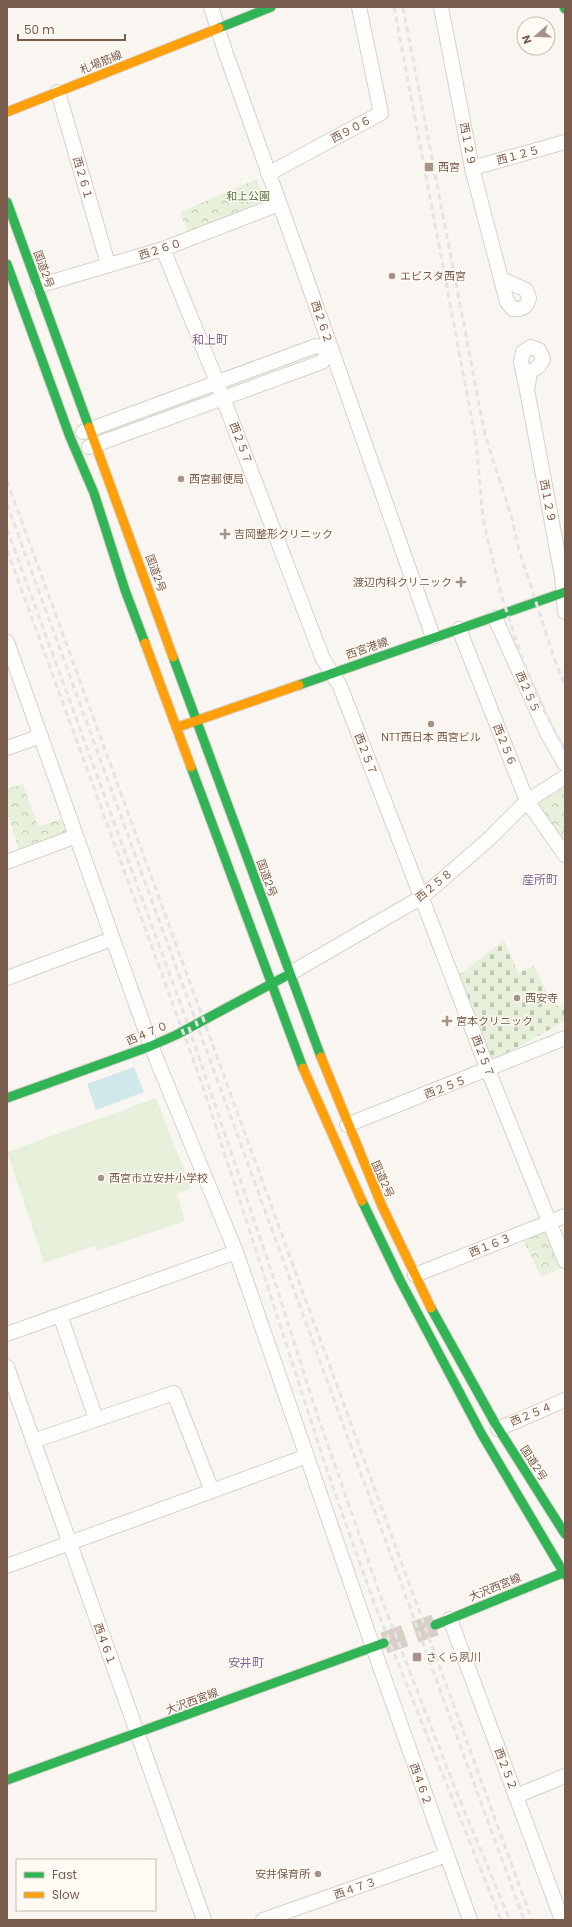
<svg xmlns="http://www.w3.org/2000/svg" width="572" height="1927" font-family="Poppins,'Noto Sans JP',sans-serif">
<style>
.grass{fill:#e7f0db}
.cemetery{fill:url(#cemetery-stones)}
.park{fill:url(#park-crowns)}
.water{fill:#d0e8ea}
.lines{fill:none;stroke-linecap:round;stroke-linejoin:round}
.primary-tunnel{stroke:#d9cfc7;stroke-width:22;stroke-dasharray:22 11;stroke-linecap:butt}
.street-casing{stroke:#d7d1cb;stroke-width:16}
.fast-casing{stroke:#d9d2cb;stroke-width:11}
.slow-casing{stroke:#d9d2cb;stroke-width:11}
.street{stroke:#fefefd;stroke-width:14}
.fast{stroke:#30b455;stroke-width:9}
.slow{stroke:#ff9f0a;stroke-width:9}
.rail{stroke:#e6e3e7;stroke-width:3;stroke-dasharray:6 4;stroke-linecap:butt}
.poi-dot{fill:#a69286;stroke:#fffaf3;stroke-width:1.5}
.labels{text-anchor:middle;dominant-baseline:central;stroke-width:3;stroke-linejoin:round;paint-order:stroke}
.street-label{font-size:11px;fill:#7a5c4d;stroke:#fffaf3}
.poi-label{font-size:11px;fill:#7a5c4d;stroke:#fffaf3;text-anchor:start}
.park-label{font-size:11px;fill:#537a41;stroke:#fffaf3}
.neighbourhood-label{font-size:12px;fill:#846695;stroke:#fffaf3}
</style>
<defs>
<pattern id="cemetery-stones" width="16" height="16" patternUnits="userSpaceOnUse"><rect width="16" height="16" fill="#e7f0db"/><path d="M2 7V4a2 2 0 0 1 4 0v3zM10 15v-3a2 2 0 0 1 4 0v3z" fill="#c0c6b4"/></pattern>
<pattern id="park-crowns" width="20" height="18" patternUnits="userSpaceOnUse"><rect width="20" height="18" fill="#e7f0db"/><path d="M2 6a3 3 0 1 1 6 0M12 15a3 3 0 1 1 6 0" fill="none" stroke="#c0c6b4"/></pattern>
</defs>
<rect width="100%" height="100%" fill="#f9f5f0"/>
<path class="grass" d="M156,1098L191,1188L177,1194L185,1221L97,1251L95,1246L44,1263L7,1152Z"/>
<path class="cemetery" d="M504,940L518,973L534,966L554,1007L562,1004L565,1007V1021L511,1051L492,1058L459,975Z"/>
<path class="park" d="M257,179L265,198L261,204L188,233L180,212Z
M565,783V845L538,808V801Z
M23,784L38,827L61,819L66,833L20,852L7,813V789Z
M542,1232L548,1234L562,1268L541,1277L523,1240Z"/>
<path class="water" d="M134,1067L144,1092L96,1110L87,1084Z"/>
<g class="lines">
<path class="primary-tunnel" d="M384,1643L435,1625"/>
<defs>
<path id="street" d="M211,7L225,51L302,266L433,637
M441,7L472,168L507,302L513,309C522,310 527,307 529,298L526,290L502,279
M58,92L108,264
M472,168L565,142
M268,174L381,113L359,7
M163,249L213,372L323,659L340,686L488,1070L565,1261
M38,286L163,249L279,204
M531,347L539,350L543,359L539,366L530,372L527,390L521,362L523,352Z
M527,390L562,576L565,612
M83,432L316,346L331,349
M89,447L322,362L331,349
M495,618L548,735L565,764
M459,629L527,801L565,855
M7,642L151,1046L236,1252L373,1647L470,1920
M7,748L41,736
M7,862L76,836
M289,974L422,897L489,839L527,801L565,777
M7,978L112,939
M347,1125L565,1038
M415,1275L565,1216
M60,1315L96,1419
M7,1334L236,1252
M7,1367L204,1920
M498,1429L565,1400
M33,1441L174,1393L212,1491
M7,1566L307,1456
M450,1619L562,1920
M516,1796L565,1776
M263,1920L447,1855"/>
<path id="fast" d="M564,7L565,9
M219,28L271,7
M7,202L89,427
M7,264L70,437L94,493L125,590L145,643
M173,657L321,1057
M299,685L565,592
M191,767L303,1068
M7,1098L151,1046L176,1035L286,976
M362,1201L400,1280L481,1433L565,1575
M431,1308L496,1425L565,1534
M435,1625L565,1572
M7,1780L384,1643"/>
<path id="slow" d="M7,112L219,28
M89,427L173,657
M145,643L191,767
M181,726L299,685
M321,1057L382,1206L431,1308
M303,1068L362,1201"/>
</defs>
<use href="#street" class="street-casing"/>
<use href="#fast" class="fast-casing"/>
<use href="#slow" class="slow-casing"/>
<use href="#street" class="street"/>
<use href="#fast" class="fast"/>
<use href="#slow" class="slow"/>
<path class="rail" d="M394,7L476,441L483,519L501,594L520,652L539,701L565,750
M403,7L485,435L511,515L519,550L535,599L555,661L565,685
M7,481L532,1920
M7,504L524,1920
M7,529L186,1019L276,1285L315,1408L382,1600L455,1788L510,1920
M7,550L202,1084L328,1473L374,1603L501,1920"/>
</g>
<g class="poi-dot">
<rect x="424" y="162" width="10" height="10" rx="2"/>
<circle cx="392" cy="276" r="4"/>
<circle cx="181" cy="479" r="4"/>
<path d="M223 528h4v4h4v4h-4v4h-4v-4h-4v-4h4z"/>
<path d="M459 576h4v4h4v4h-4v4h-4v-4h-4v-4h4z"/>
<circle cx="431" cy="724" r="4"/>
<circle cx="517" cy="998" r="4"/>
<path d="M445 1015h4v4h4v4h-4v4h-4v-4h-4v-4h4z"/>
<circle cx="101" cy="1178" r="4"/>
<rect x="412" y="1652" width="10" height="10" rx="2"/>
<circle cx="318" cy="1874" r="4"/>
</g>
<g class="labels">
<g class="street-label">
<text transform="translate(101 62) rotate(-22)">札場筋線</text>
<text transform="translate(351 129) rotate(-28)">西９０６</text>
<text transform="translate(468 144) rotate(79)">西１２９</text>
<text transform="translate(518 155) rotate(-15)">西１２５</text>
<text transform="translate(83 178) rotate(74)">西２６１</text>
<text transform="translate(160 249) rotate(-18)">西２６０</text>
<text transform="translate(44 269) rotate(70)">国道2号</text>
<text transform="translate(322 322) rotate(71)">西２６２</text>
<text transform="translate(241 443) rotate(69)">西２５７</text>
<text transform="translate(548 501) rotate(79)">西１２９</text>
<text transform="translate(156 573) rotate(70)">国道2号</text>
<text transform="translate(367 648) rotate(-19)">西宮港線</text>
<text transform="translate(528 692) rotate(66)">西２５５</text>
<text transform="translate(505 745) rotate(68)">西２５６</text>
<text transform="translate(366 754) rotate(69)">西２５７</text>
<text transform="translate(267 878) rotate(70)">国道2号</text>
<text transform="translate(434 885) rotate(-39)">西２５８</text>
<text transform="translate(147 1033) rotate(-23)">西４７０</text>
<text transform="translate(483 1056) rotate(69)">西２５７</text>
<text transform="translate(445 1087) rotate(-21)">西２５５</text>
<text transform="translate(383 1179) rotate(66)">国道2号</text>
<text transform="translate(490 1245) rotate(-22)">西１６３</text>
<text transform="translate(531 1414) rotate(-22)">西２５４</text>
<text transform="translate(534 1463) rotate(57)">国道2号</text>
<text transform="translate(495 1587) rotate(-22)">大沢西宮線</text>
<text transform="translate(105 1644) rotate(70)">西４６１</text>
<text transform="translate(192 1701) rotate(-20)">大沢西宮線</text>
<text transform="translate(506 1769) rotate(69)">西２５２</text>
<text transform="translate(421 1784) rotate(70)">西４６２</text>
<text transform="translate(355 1888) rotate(-19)">西４７３</text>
</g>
<g class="poi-label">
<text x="438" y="167">西宮</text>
<text x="400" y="276">エビスタ西宮</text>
<text x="189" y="479">西宮郵便局</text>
<text x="234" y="534">吉岡整形クリニック</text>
<text x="452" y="582" text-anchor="end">渡辺内科クリニック</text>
<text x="431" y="737" text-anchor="middle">NTT西日本 西宮ビル</text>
<text x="525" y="998">西安寺</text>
<text x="456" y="1021">宮本クリニック</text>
<text x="109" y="1178">西宮市立安井小学校</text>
<text x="426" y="1657">さくら夙川</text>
<text x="310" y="1874" text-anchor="end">安井保育所</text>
</g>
<g class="park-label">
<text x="248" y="196">和上公園</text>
</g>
<g class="neighbourhood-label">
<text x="210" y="339">和上町</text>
<text x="540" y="879">産所町</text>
<text x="246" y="1662">安井町</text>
</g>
</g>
<rect width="572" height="1927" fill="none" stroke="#7a5c4d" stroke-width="16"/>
<rect x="16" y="1859" width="140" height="52" fill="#fffaf3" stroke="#cabbb1"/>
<rect x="24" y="1872" width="20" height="6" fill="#30b455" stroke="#cabbb1"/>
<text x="52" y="1879" font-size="12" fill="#7a5c4d">Fast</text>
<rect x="24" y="1892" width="20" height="6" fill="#ff9f0a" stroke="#cabbb1"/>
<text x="52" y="1899" font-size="12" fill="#7a5c4d">Slow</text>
<g transform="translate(536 36) rotate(250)"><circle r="19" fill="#fffaf3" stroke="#cabbb1"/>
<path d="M0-3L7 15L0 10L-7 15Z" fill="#a69286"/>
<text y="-6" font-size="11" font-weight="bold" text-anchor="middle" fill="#7a5c4d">N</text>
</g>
<path d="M18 34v6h107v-6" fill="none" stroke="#7a5c4d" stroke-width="2"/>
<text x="24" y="34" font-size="12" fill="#7a5c4d" stroke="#fffaf3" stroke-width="3" paint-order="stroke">50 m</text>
</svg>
